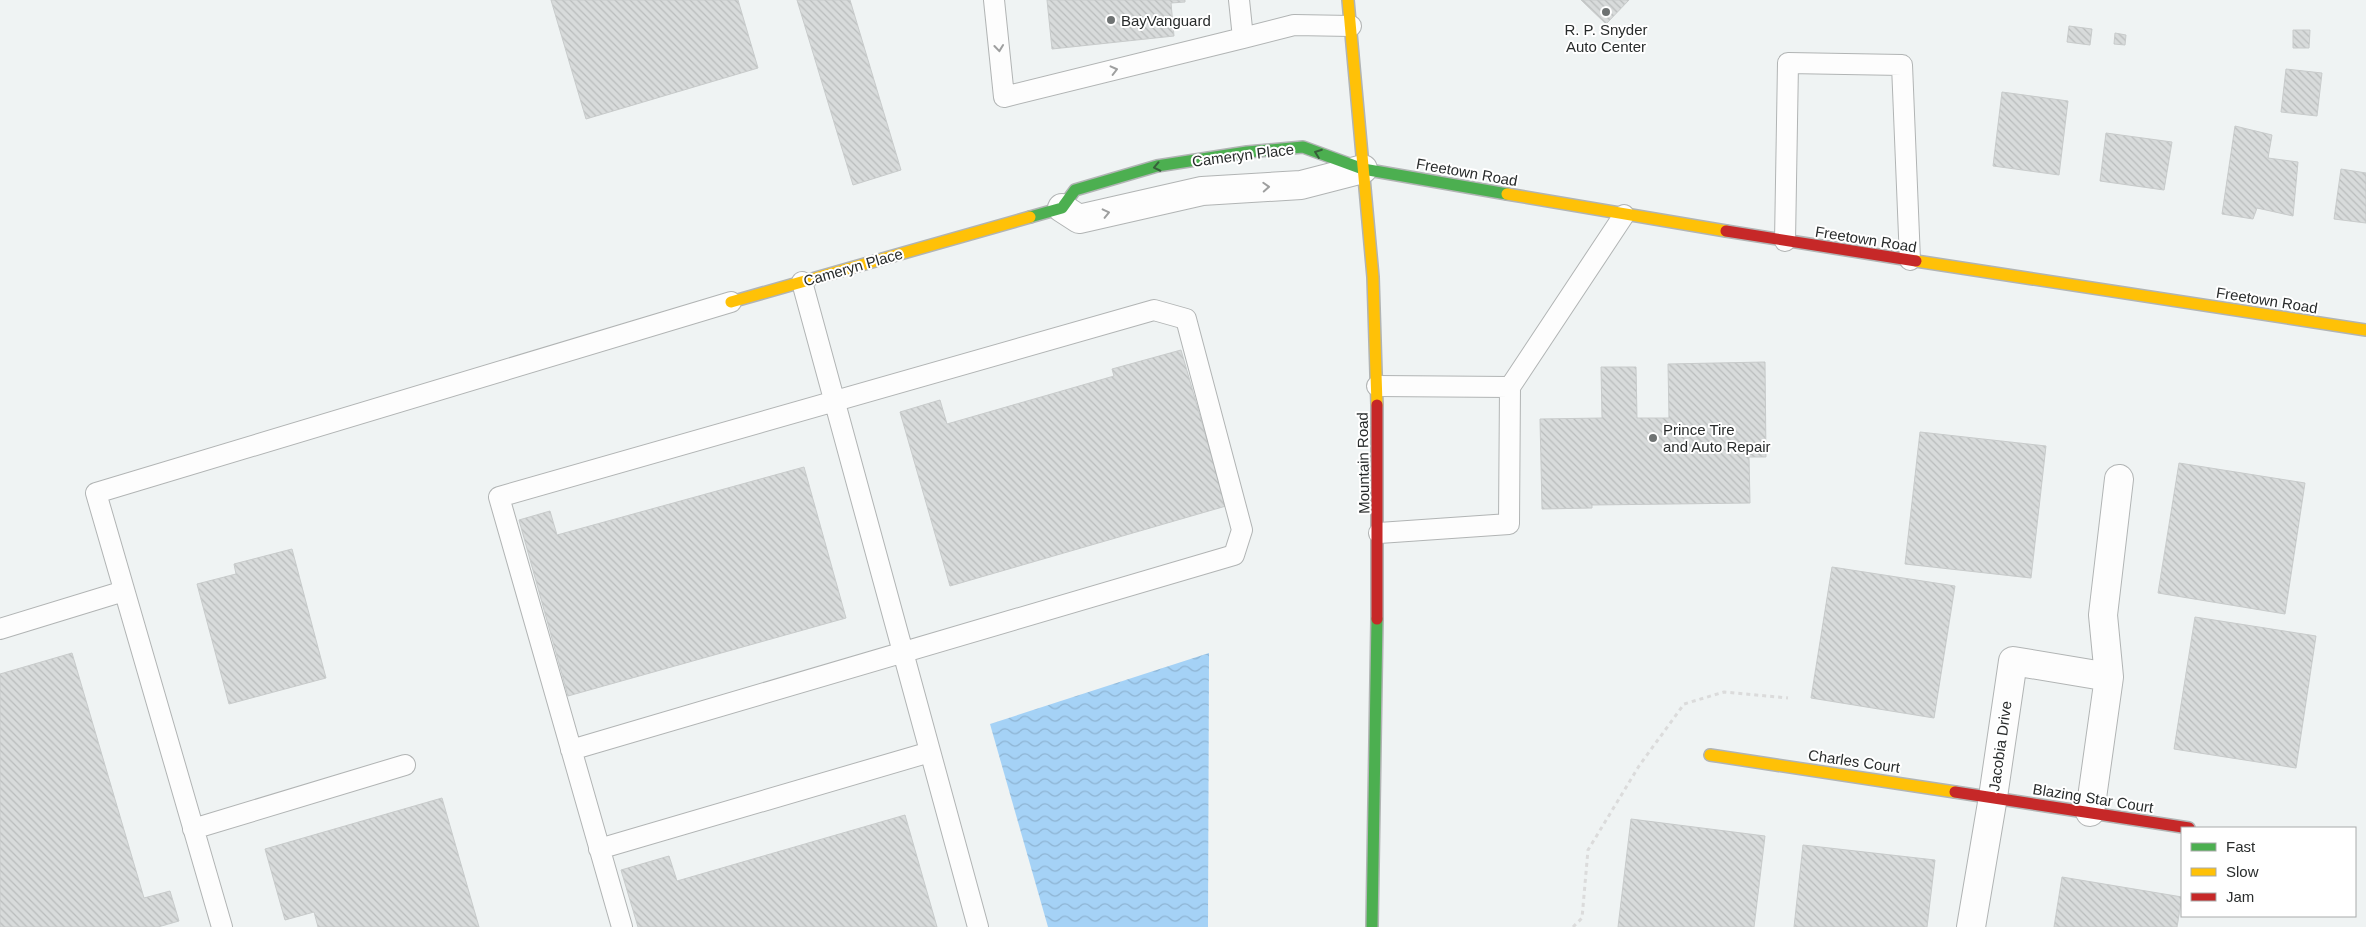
<svg xmlns="http://www.w3.org/2000/svg" width="2366" height="927" font-family="Arial,sans-serif">
<style>
.water{fill:url(#water-waves)}
.building{fill:url(#building-back-hatch);stroke:#c8cbcb}
.lines{fill:none;stroke-linecap:round;stroke-linejoin:round}
.lane-casing{stroke:#b1b4b4;stroke-width:22}
.street-casing{stroke:#b1b4b4;stroke-width:30}
.fast-casing{stroke:#b1b4b4;stroke-width:14}
.slow-casing{stroke:#b1b4b4;stroke-width:14}
.jam-casing{stroke:#b1b4b4;stroke-width:14}
.path{stroke:#dbdbdb;stroke-width:3;stroke-dasharray:4 4;stroke-linecap:butt}
.lane{stroke:#fdfdfd;stroke-width:20}
.street{stroke:#fdfdfd;stroke-width:28}
.fast{stroke:#4caf50;stroke-width:11}
.slow{stroke:#ffc107;stroke-width:11}
.jam{stroke:#c62828;stroke-width:11}
.oneway{stroke:#9e9f9f}
.oneway2{stroke:#37603a}
.poi-dot{fill:#6e7272;stroke:#fff;stroke-width:2}
.labels{text-anchor:middle;dominant-baseline:central;stroke-width:4;stroke-linejoin:round;paint-order:stroke}
.poi-label{font-size:15px;fill:#292c2c;stroke:#fff;text-anchor:start}
.street-label{font-size:15px;fill:#292c2c;stroke:#fff}
</style>
<defs>
<pattern id="water-waves" width="16" height="10" patternUnits="userSpaceOnUse" patternTransform="scale(1.25)"><rect width="16" height="10" fill="#a5d2f6"/><path d="M0 5q4-4 8 0t8 0" fill="none" stroke="#8eb4d3"/></pattern>
<pattern id="building-back-hatch" width="6" height="6" patternUnits="userSpaceOnUse" patternTransform="scale(1.25)"><rect width="6" height="6" fill="#d8dbdb"/><path d="M-1 5l2 2M0 0l6 6M5-1l2 2" fill="none" stroke="#b9bcbc"/></pattern>
</defs>
<rect width="100%" height="100%" fill="#eff3f3"/>
<path class="water" d="M1209,653L1208,927H1048L990,724Z"/>
<path class="building" d="M551,0H738L758,68L586,119Z
M797,0H850L901,170L853,185Z
M1047,0H1185V2L1171,3L1174,36L1052,49Z
M1581,0H1629L1606,24Z
M2069,26L2092,29L2090,45L2067,42Z
M2293,30H2310L2309,48H2293Z
M2115,33L2126,35L2125,45L2114,44Z
M2286,69L2322,73L2317,116L2281,112Z
M2002,92L2068,101L2059,175L1993,166Z
M2235,126L2272,135L2268,158L2298,162L2293,216L2257,208L2253,219L2222,214Z
M2106,133L2172,142L2164,190L2100,181Z
M2341,169L2366,173V223L2334,219Z
M1181,350L1226,506L950,586L900,412L940,400L947,424L1114,376L1112,369Z
M1765,362L1766,457H1749L1750,503L1592,505V508L1542,509L1540,419L1602,418L1601,367H1636L1637,418H1669L1668,364Z
M1920,432L2046,446L2031,578L1905,564Z
M2179,463L2305,483L2285,614L2158,593Z
M804,467L846,618L568,696L519,520L550,511L557,535Z
M292,549L326,678L229,704L197,584L236,574L234,564Z
M1832,567L1955,586L1934,718L1811,698Z
M2195,617L2316,636L2296,768L2174,749Z
M72,653L144,898L170,891L179,921L158,927H0V674Z
M442,798L479,927H318L314,912L285,920L265,849Z
M905,815L937,927H638L621,870L669,856L677,881Z
M1631,819L1765,836L1754,927H1618Z
M1803,845L1935,860L1927,927H1794Z
M2062,877L2182,897L2177,927H2054Z"/>
<g class="lines">
<defs>
<path id="lane" d="M994,0L1004,97L1243,38
M1239,0L1243,38L1294,25L1351,26
M1785,241L1788,63L1902,65L1910,260
M802,282L978,927
M1377,386L1510,387
M1379,533L1509,524L1510,387L1624,215
M0,629L124,591
M571,750L1234,555L1242,530L1186,319L1154,310L499,497L622,927
M193,829L405,765
M599,849L930,752
M222,927L96,493L731,302"/>
<path id="street" d="M1062,208L1079,219L1202,191L1301,185L1363,169
M2090,812L2109,677L2103,615L2119,479
M1971,927L1993,797L2013,661L2109,677"/>
<path id="fast" d="M1030,217L1062,208L1075,190L1157,166L1247,152L1303,147L1363,169L1507,194
M1372,927L1377,619"/>
<path id="slow" d="M1348,0L1373,277L1377,405
M1507,194L1726,231
M1916,261L2366,330
M731,302L1030,217
M1710,755L1955,792"/>
<path id="jam" d="M1726,231L1916,261
M1377,405V619
M1955,792L2189,828"/>
</defs>
<use href="#lane" class="lane-casing"/>
<use href="#street" class="street-casing"/>
<use href="#fast" class="fast-casing"/>
<use href="#slow" class="slow-casing"/>
<use href="#jam" class="jam-casing"/>
<path class="path" d="M1573,927L1582,918L1588,850L1639,766L1684,704L1724,692L1788,698"/>
<use href="#lane" class="lane"/>
<use href="#street" class="street"/>
<use href="#fast" class="fast"/>
<use href="#slow" class="slow"/>
<use href="#jam" class="jam"/>
</g>
<defs><path id="oneway-chevron" d="M-2-3.5L2.5 0L-2 3.5" fill="none" stroke-width="1.6" stroke-linecap="round" stroke-linejoin="round" transform="scale(1.25)"/></defs>
<g class="oneway">
<use href="#oneway-chevron" transform="translate(999 48) rotate(84)"/>
<use href="#oneway-chevron" transform="translate(1114 70) rotate(-14)"/>
<use href="#oneway-chevron" transform="translate(1266 187) rotate(-3)"/>
<use href="#oneway-chevron" transform="translate(1106 213) rotate(-13)"/>
</g>
<g class="oneway2">
<use href="#oneway-chevron" transform="translate(1318 153) rotate(-160)"/>
<use href="#oneway-chevron" transform="translate(1157 167) rotate(168)"/>
</g>
<g class="poi-dot">
<circle cx="1606" cy="12" r="5"/>
<circle cx="1111" cy="20" r="5"/>
<circle cx="1653" cy="438" r="5"/>
</g>
<g class="labels">
<g class="poi-label">
<text x="1121" y="20">BayVanguard</text>
<text x="1606" y="29" text-anchor="middle">R. P. Snyder<tspan x="1606" dy="17">Auto Center</tspan></text>
<text x="1663" y="429">Prince Tire<tspan x="1663" dy="17">and Auto Repair</tspan></text>
</g>
<g class="street-label">
<text transform="translate(1243 155) rotate(-7)">Cameryn Place</text>
<text transform="translate(1467 172) rotate(10)">Freetown Road</text>
<text transform="translate(1866 239) rotate(9)">Freetown Road</text>
<text transform="translate(853 267) rotate(-16)">Cameryn Place</text>
<text transform="translate(2267 300) rotate(9)">Freetown Road</text>
<text transform="translate(1363 463) rotate(-91)">Mountain Road</text>
<text transform="translate(2000 746) rotate(-82)">Jacobia Drive</text>
<text transform="translate(1854 761) rotate(8)">Charles Court</text>
<text transform="translate(2093 798) rotate(9)">Blazing Star Court</text>
</g>
</g>
<rect x="2181" y="827" width="175" height="90" fill="#ffffff" stroke="#a9abab"/>
<rect x="2191" y="843" width="25" height="8" fill="#4caf50" stroke="#a9abab"/>
<text x="2226" y="852" font-size="15" fill="#292c2c">Fast</text>
<rect x="2191" y="868" width="25" height="8" fill="#ffc107" stroke="#a9abab"/>
<text x="2226" y="877" font-size="15" fill="#292c2c">Slow</text>
<rect x="2191" y="893" width="25" height="8" fill="#c62828" stroke="#a9abab"/>
<text x="2226" y="902" font-size="15" fill="#292c2c">Jam</text>
</svg>
